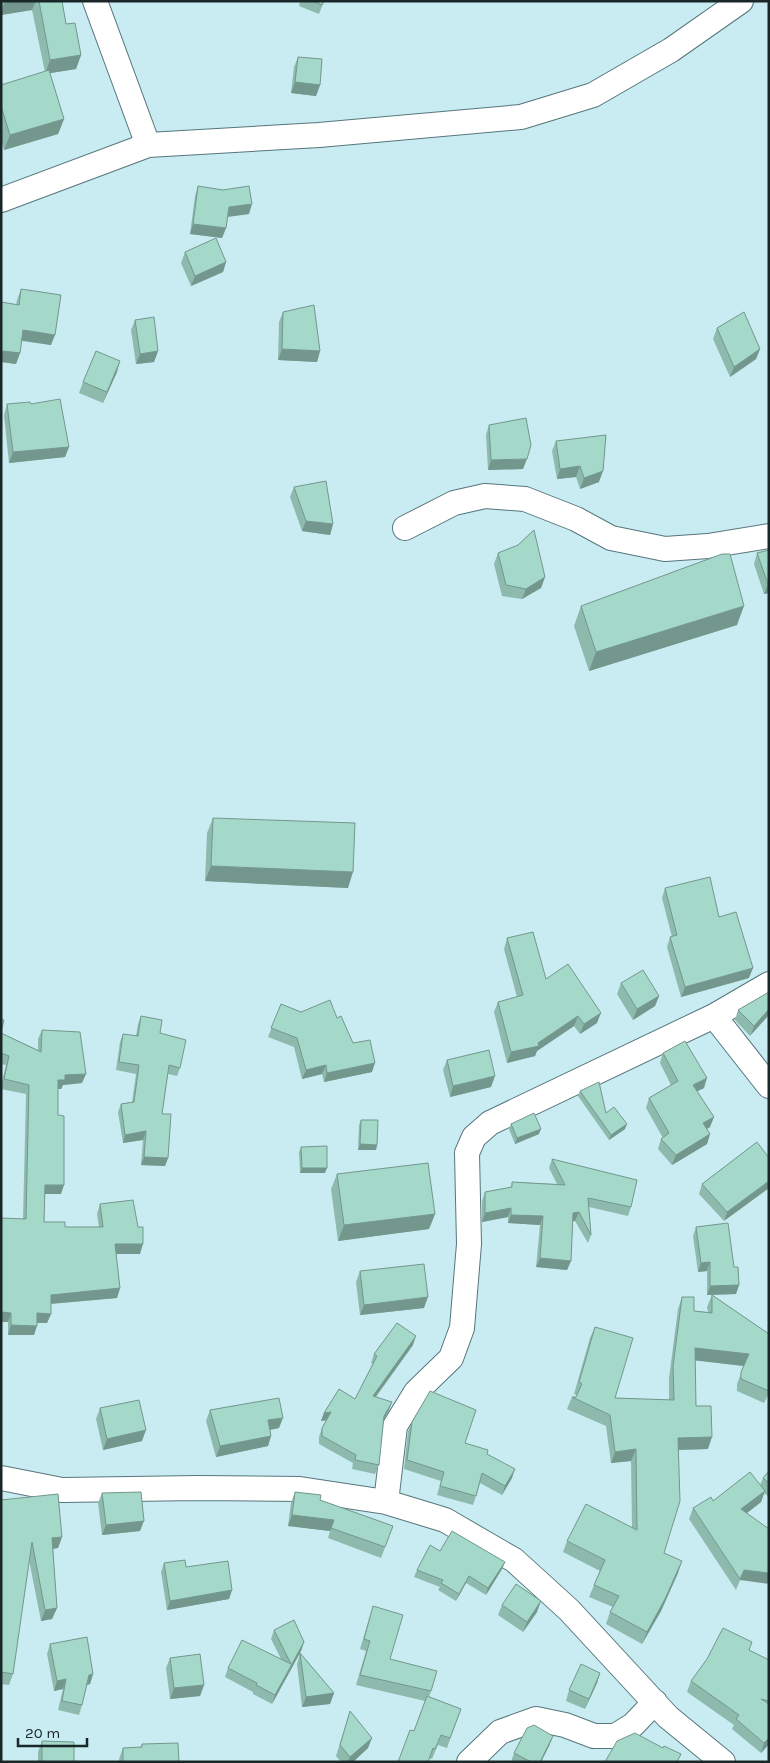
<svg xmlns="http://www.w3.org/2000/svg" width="770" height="1763" font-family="Karla,sans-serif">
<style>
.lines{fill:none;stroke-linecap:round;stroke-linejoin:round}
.minor-casing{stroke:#56767b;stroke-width:26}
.minor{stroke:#fff;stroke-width:24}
.wall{fill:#8dbaad}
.shaded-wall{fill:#73978d}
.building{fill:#a4d8c9;stroke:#73978d}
</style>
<rect width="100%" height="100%" fill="#c9ecf2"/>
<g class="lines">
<defs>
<path id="minor" d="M95,1L148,145
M1,200L148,145L319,135L521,117L593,95L671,50L741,1
M405,528L454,503L485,496L525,499L576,519L611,538L665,549L708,546L769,536
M714,1016L769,1086
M1,1478L62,1490L198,1488L300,1489L386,1502L445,1520L514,1560L569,1610L668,1717L723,1762
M386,1502L395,1426L416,1392L451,1358L462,1328L469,1244L467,1153L474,1137L490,1123L714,1016L769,984
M469,1762L500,1732L536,1719L565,1725L594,1736H615L633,1725L655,1702"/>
</defs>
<use href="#minor" class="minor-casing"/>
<use href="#minor" class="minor"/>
</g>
<path class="wall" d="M1,1H62L66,24L81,55L76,69L50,73L64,119L58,134L4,150L1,140V85L45,72L32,10L1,15Z
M300,1H324L319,14L299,6Z
M298,57L320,85L316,96L291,93L294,67Z
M198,186L249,214L228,217L226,228L222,238L190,234L195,196Z
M185,252L226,262L223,272L191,286L181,263Z
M21,289L51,345L21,341L20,353L16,364L1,362V302L16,305L17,300Z
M283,312L320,351L317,362L278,360L279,322Z
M135,320L158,351L154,362L136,364L131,330Z
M717,328L760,349L756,359L730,377L713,339Z
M117,372L103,403L79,393L83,382Z
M7,404H31L69,447L65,457L9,463L4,415Z
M489,425L523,469L488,470L486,435Z
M556,441L599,482L580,489L576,477L557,479L552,451Z
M294,487L333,524L330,535L302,531L290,497Z
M769,550V593L764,594L754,564L757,553Z
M498,553L545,577L541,588L522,599L502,596L494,564Z
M581,606L737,625L589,671L574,626Z
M213,818L348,888L205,881L207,833Z
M665,888L719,917L749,978L681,997L667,947L670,937H672L662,898Z
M507,938L546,979L597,1023L580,1034L574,1026L537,1051L535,1056L507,1063L494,1012L498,1002L517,997L504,949Z
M621,983L659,996L655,1006L633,1020L617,994Z
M769,992L750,1036L735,1020L738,1010Z
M281,1004L301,1012L337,1018L372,1072L324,1082L322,1074L302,1079L294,1047L268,1037Z
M141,1016L160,1033L180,1068L177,1076L168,1074L162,1114L168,1158L165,1166L141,1165L143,1140L123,1143L118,1112L121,1104L132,1102L136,1074L116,1070L120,1042L123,1034L136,1036L138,1024Z
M42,1030L82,1083L63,1085L61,1089H58V1115L61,1194H45L44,1222L65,1227H99L97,1214L100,1204L140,1254H116L120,1288L117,1298L51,1304V1314L47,1323H37L34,1335H8V1322H1V1218L23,1219L26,1094L1,1089V1085L6,1065L1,1064V1033L38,1050V1039Z
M663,1053L704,1088L697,1091L710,1127L707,1129L710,1134L707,1144L672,1165L658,1149L661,1139L663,1138L646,1108L649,1098L671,1085L660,1063Z
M447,1060L491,1087L450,1097L443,1070Z
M580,1091L606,1113L625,1129L609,1140L578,1096Z
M361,1120L377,1145L376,1150H358L359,1125Z
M511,1124L539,1134L515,1144L509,1129Z
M757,1142L724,1221L699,1194L702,1184Z
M301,1147L325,1173H300L299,1152Z
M552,1159L631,1207L628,1216L589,1207L591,1235L588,1243L575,1221H573L571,1261L567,1270L536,1267L540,1225L508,1223V1217L482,1222V1201L485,1192L511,1187L512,1182L557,1184L549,1168Z
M337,1174L435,1214L429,1229L338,1241L331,1189Z
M696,1227L734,1267L739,1285L736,1294L707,1295V1271L698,1272L693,1236Z
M360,1271L424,1308L360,1315L356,1282Z
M712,1295L769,1334V1393L764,1403L737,1391V1384L744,1366L695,1360L696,1406L708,1449L678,1450L664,1553L678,1573L661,1611L642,1644L606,1624L610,1612L613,1607L589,1597L600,1571L563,1552L567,1541L632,1528L631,1461L611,1463L606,1426L567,1409L572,1397H576L577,1395L574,1394L590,1338L595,1327L615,1398L669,1400V1378L678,1309L682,1297L694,1311L708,1312L707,1307Z
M413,1345L376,1397L389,1410L384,1419L379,1465L375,1474L352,1469L353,1463L319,1444V1437L322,1428L326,1420L321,1421L324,1413L355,1399L373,1364L371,1363L374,1354Z
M100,1408L142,1441L103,1450L96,1419Z
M210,1410L279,1428L270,1430L271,1436L268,1446L216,1457L206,1421Z
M412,1422L465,1443L487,1454L512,1478L502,1495L480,1483L473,1505L437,1495L441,1481L404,1469L408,1431Z
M769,1471V1497L764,1493L761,1502L747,1513L740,1580L736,1590L689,1519L693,1508L760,1485L763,1478Z
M295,1492L320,1500L393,1526L381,1558L328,1538L330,1531L288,1526L291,1503Z
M102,1493L140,1531L102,1535L98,1503Z
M1,1500L62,1537L58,1548L53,1549L57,1608L52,1619L41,1621L29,1560L13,1674L9,1685L1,1684Z
M440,1551L505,1562L502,1569L486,1595L466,1583L456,1601L438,1590L440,1587L414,1577L417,1570Z
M164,1563L186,1567L232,1590L229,1599L167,1610L161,1572Z
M502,1605L537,1612L523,1632L498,1615Z
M373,1606L390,1659L431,1691L429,1697L461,1709L447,1748L438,1745L432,1759L429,1758L414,1731L425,1701L356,1685L366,1651L360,1649Z
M274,1630L304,1642L301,1651L272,1704L253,1694V1692L225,1677L228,1668L281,1659L271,1639Z
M752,1642L749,1650L769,1660V1744L761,1753L732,1729L734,1725L687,1692L691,1681Z
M50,1644L93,1674L90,1684L87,1685L82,1705L79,1715L58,1710L63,1689L54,1691L47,1654Z
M300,1653L334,1693L330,1704L302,1707L297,1664Z
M170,1658L204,1685L200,1696L170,1699L166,1668Z
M600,1673L597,1683L585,1709L566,1701L569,1690Z
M350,1711L368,1748L353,1762H341L336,1756Z
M553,1736L549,1746L541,1762H511L514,1753Z
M42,1741L74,1762H38V1752Z
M142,1744L179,1762H119V1759L123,1748H140Z"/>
<path class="shaded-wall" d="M5,1H36L32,10L1,15V11Z
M81,55L76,69L45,74L50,60Z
M295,82L320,85L316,96L291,93Z
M64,119L58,134L4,150L10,135Z
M252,204L249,214L225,217L229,207Z
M193,224L226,228L222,238L190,234Z
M226,262L223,272L191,286L195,276Z
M23,330L55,335L51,345L19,340Z
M282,349L320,351L317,362L278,360Z
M760,349L756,359L730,377L734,367Z
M3,351L20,353L16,364L1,362V355Z
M158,351L154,362L136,364L140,354Z
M120,361L117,372L103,403L107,392Z
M69,447L65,457L9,463L13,452Z
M527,459L523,469L488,470L491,460Z
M580,466L576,477L557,479L560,469Z
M603,471L599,482L580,489L584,478Z
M306,521L333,524L330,535L302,531Z
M545,577L541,588L522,599L526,589Z
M768,584L769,593L764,594Z
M744,606L737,625L589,671L596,652Z
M211,866L353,872L348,888L205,881Z
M753,968L749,978L681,997L685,987Z
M659,996L655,1006L633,1020L637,1009Z
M769,1009V1015L750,1036L754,1026Z
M601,1013L597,1023L580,1034L584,1024Z
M578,1016L574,1026L537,1051L535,1056L507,1063L511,1052L538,1043Z
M375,1063L372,1072L324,1082L327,1073Z
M326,1065L322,1074L302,1079L306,1070Z
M86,1074L82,1083L63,1085L61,1089H54L58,1080L65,1075Z
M495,1076L491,1087L450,1097L453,1086Z
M707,1078L704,1088L690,1095L693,1085Z
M714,1117L710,1127L700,1133L703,1123Z
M627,1124L625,1129L609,1140L611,1135Z
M541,1129L539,1134L515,1144L517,1138Z
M146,1131L143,1140L123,1143L125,1135Z
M710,1134L707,1144L672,1165L676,1155Z
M360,1144L377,1145L376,1150H358Z
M144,1157L168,1158L165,1166L141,1165Z
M302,1168H327L325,1173H300Z
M769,1181V1188L724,1221L727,1212Z
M45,1185H64L61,1194H42Z
M511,1208L508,1217L482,1222L485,1213Z
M579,1212L575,1221L570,1222L573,1213Z
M435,1214L429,1229L338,1241L344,1225Z
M511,1215L543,1216L540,1225L508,1223Z
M115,1244H143L140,1254H112Z
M540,1258L571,1261L567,1270L536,1267Z
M710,1262L707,1271L698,1272L701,1263Z
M739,1285L736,1294L707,1295L710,1286Z
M120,1288L117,1298L48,1304L51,1295Z
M428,1297L424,1308L360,1315L364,1305Z
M1,1312L11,1313L8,1322H1Z
M37,1313L51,1314L47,1323H34Z
M11,1325L37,1326L34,1335H8Z
M416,1336L413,1345L370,1404L373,1396Z
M695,1348L749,1354L744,1366L691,1360Z
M392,1402L389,1410L381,1424L384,1416Z
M331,1412L328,1420L321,1421L324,1413Z
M283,1418L279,1428L264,1431L268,1420Z
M146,1430L142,1441L103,1450L107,1439Z
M271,1436L268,1446L216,1457L220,1446Z
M712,1437L708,1449L674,1450L678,1438Z
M636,1449L631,1461L611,1463L615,1452Z
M515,1469L512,1478L502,1495L505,1486Z
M765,1491L761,1502L738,1520L741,1509Z
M292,1515L334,1520L330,1531L288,1526Z
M144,1521L140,1531L102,1535L106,1525Z
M62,1537L58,1548L48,1549L52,1538Z
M682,1561L678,1573L661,1611L642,1644L647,1632Z
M505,1562L502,1569L486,1595L488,1588Z
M744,1570L769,1573V1584L740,1580L736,1590Z
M469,1576L466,1583L456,1601L459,1594Z
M232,1590L229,1599L167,1610L170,1601Z
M541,1601L537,1612L523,1632L527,1622Z
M57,1608L52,1619L41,1621L45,1610Z
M304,1642L301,1651L272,1704L275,1695Z
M600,1673L597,1683L585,1709L589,1699Z
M93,1674L90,1684L85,1685L89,1675Z
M66,1679L63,1689L54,1691L57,1681Z
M204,1685L200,1696L170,1699L174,1688Z
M334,1693L330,1704L302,1707L306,1697Z
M553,1736L549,1746L541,1762H540Z
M372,1738L368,1748L353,1762H348L350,1757Z
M769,1738V1744L761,1753L764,1743Z"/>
<path class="building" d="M39,1H62L66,24L75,23L81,55L50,60Z
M313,1H324L322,5Z
M298,57L322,59L320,85L295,82Z
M49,70L64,119L10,135L1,106V85Z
M198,186L223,190L249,186L252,204L229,207L226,228L193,224Z
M216,238L226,262L195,276L185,252Z
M21,289L61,295L55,335L23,330L20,353L3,351L1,359V302L19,305Z
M314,305L320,351L282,349L283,312Z
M744,312L760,349L734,367L717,328Z
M154,317L158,351L140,354L135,320Z
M96,351L120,361L107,392L83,382Z
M60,399L69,447L13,452L7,404L30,402L31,404Z
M526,418L531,445L527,459L491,460L489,425Z
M606,435L603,471L584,478L580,466L560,469L556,441Z
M326,481L333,524L306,521L294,487Z
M534,530L545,577L526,589L506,585L498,553L518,545Z
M769,550V584H768L757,553Z
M722,554H730L744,606L596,652L581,606Z
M213,818L355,823L353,872L211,866Z
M710,877L719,917L736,912L753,968L685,987L670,937L677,935L665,888Z
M533,932L546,979L568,964L601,1013L584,1024L578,1016L538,1043L539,1046L511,1052L498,1002L523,995L507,938Z
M643,970L659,996L637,1009L621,983Z
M769,992V1009L754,1026L738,1010Z
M330,1000L337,1018L341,1016L353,1043L370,1040L375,1063L327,1073L326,1065L306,1070L297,1038L271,1028L281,1004L301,1012Z
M141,1016L162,1020L160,1033L186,1040L180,1068L169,1065L162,1114H171L168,1158L144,1157L146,1131L125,1135L121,1104L134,1102L139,1065L119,1062L123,1034L138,1036Z
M1,1019L4,1020L1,1032Z
M42,1030L80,1032L86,1074L65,1075V1080H58V1115L64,1116V1185H45L44,1222H65V1227H103L100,1204L133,1200L138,1227H143V1244H115L120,1288L51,1295V1314L37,1313V1326L11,1325V1313L1,1312V1218L26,1219L29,1085L4,1079L9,1056L1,1053V1033L41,1052Z
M685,1041L707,1078L693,1085L714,1117L703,1123L710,1134L676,1155L661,1139L669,1133L649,1098L678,1081L663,1053Z
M489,1050L495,1076L453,1086L447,1060Z
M599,1082L606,1113L614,1107L627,1124L611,1135L580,1091Z
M534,1113L541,1129L517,1138L511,1124Z
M361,1120H378L377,1145L360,1144Z
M757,1142L769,1158V1181L727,1212L702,1184Z
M327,1146V1168H302L301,1147Z
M552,1159L637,1180L631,1207L588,1198L591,1235L579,1212L573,1213L571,1261L540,1258L543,1216L511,1215V1208L485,1213V1192L512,1187V1182L565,1185Z
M428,1163L435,1214L344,1225L337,1174Z
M728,1223L734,1267H738L739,1285L710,1286V1262L701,1263L696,1227Z
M424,1264L428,1297L364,1305L360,1271Z
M712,1295L769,1334V1391L741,1379V1372L749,1354L695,1348L696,1406H711L712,1437L678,1438L680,1501L664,1553L682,1561L665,1599L647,1632L610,1612L619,1596L594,1585L605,1560L567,1541L586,1504L637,1530L636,1449L615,1452L610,1415L572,1397H576L582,1384L579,1382L595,1327L633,1338L615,1398L674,1400L673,1366L682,1297H694V1311L712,1313Z
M397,1323L416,1336L373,1396L392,1402L384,1416L379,1465L355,1460L356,1455L322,1436V1428L331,1412L324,1413L339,1389L355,1399L377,1356L374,1354Z
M430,1391L476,1410L465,1443L488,1450L487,1454L515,1469L505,1486L482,1473L476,1496L440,1486L444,1472L407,1460L412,1422Z
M279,1398L283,1418L268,1420L271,1436L220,1446L210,1410Z
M139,1400L146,1430L107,1439L100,1408Z
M769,1471V1483L763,1478Z
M750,1472L765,1491L741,1509L769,1529V1573L744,1570L740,1579L693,1508L711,1497L713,1501Z
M141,1492L144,1521L106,1525L102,1493Z
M295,1492L321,1495L320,1500L393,1526L385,1547L331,1528L334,1520L292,1515Z
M58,1494L62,1537L52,1538L57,1608L45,1610L32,1542L13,1674L1,1672V1500Z
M452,1531L505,1562L488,1588L469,1576L459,1594L441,1583L443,1580L417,1570L430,1545L440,1551Z
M185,1560L186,1567L228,1561L232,1590L170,1601L164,1563Z
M516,1584L541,1601L527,1622L502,1605Z
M373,1606L403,1615L390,1659L437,1671L431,1691L360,1675L370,1641L364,1639Z
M294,1620L304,1642L275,1695L256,1685L257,1683L228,1668L242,1640L291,1664L274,1630Z
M723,1628L752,1642L749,1650L769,1660V1701L761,1699L769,1704V1738L764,1743L736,1719L739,1715L691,1681L707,1659Z
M87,1637L93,1674L89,1675L82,1705L62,1701L66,1679L57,1681L50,1644Z
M300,1653L334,1693L306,1697Z
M200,1654L204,1685L174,1688L170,1658Z
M581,1664L600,1673L589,1699L569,1690Z
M427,1696L461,1709L450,1738L441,1735L435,1749L433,1748L428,1762H398L410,1730L414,1731Z
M350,1711L372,1738L350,1757L340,1745Z
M534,1725L553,1736L540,1762H531L514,1753L527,1728Z
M635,1733L663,1748L664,1746L681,1754L677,1762H605L617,1741Z
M42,1741L74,1742V1762H42Z
M178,1743L179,1762H123V1748L142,1747V1744Z"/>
<rect width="770" height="1763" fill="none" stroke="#1a2729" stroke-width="5"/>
<path d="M18 1738v8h69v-8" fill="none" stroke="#1a2729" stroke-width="2.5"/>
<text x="25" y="1738" font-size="15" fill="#1a2729" stroke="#c9ecf2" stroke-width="4" paint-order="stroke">20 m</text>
</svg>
